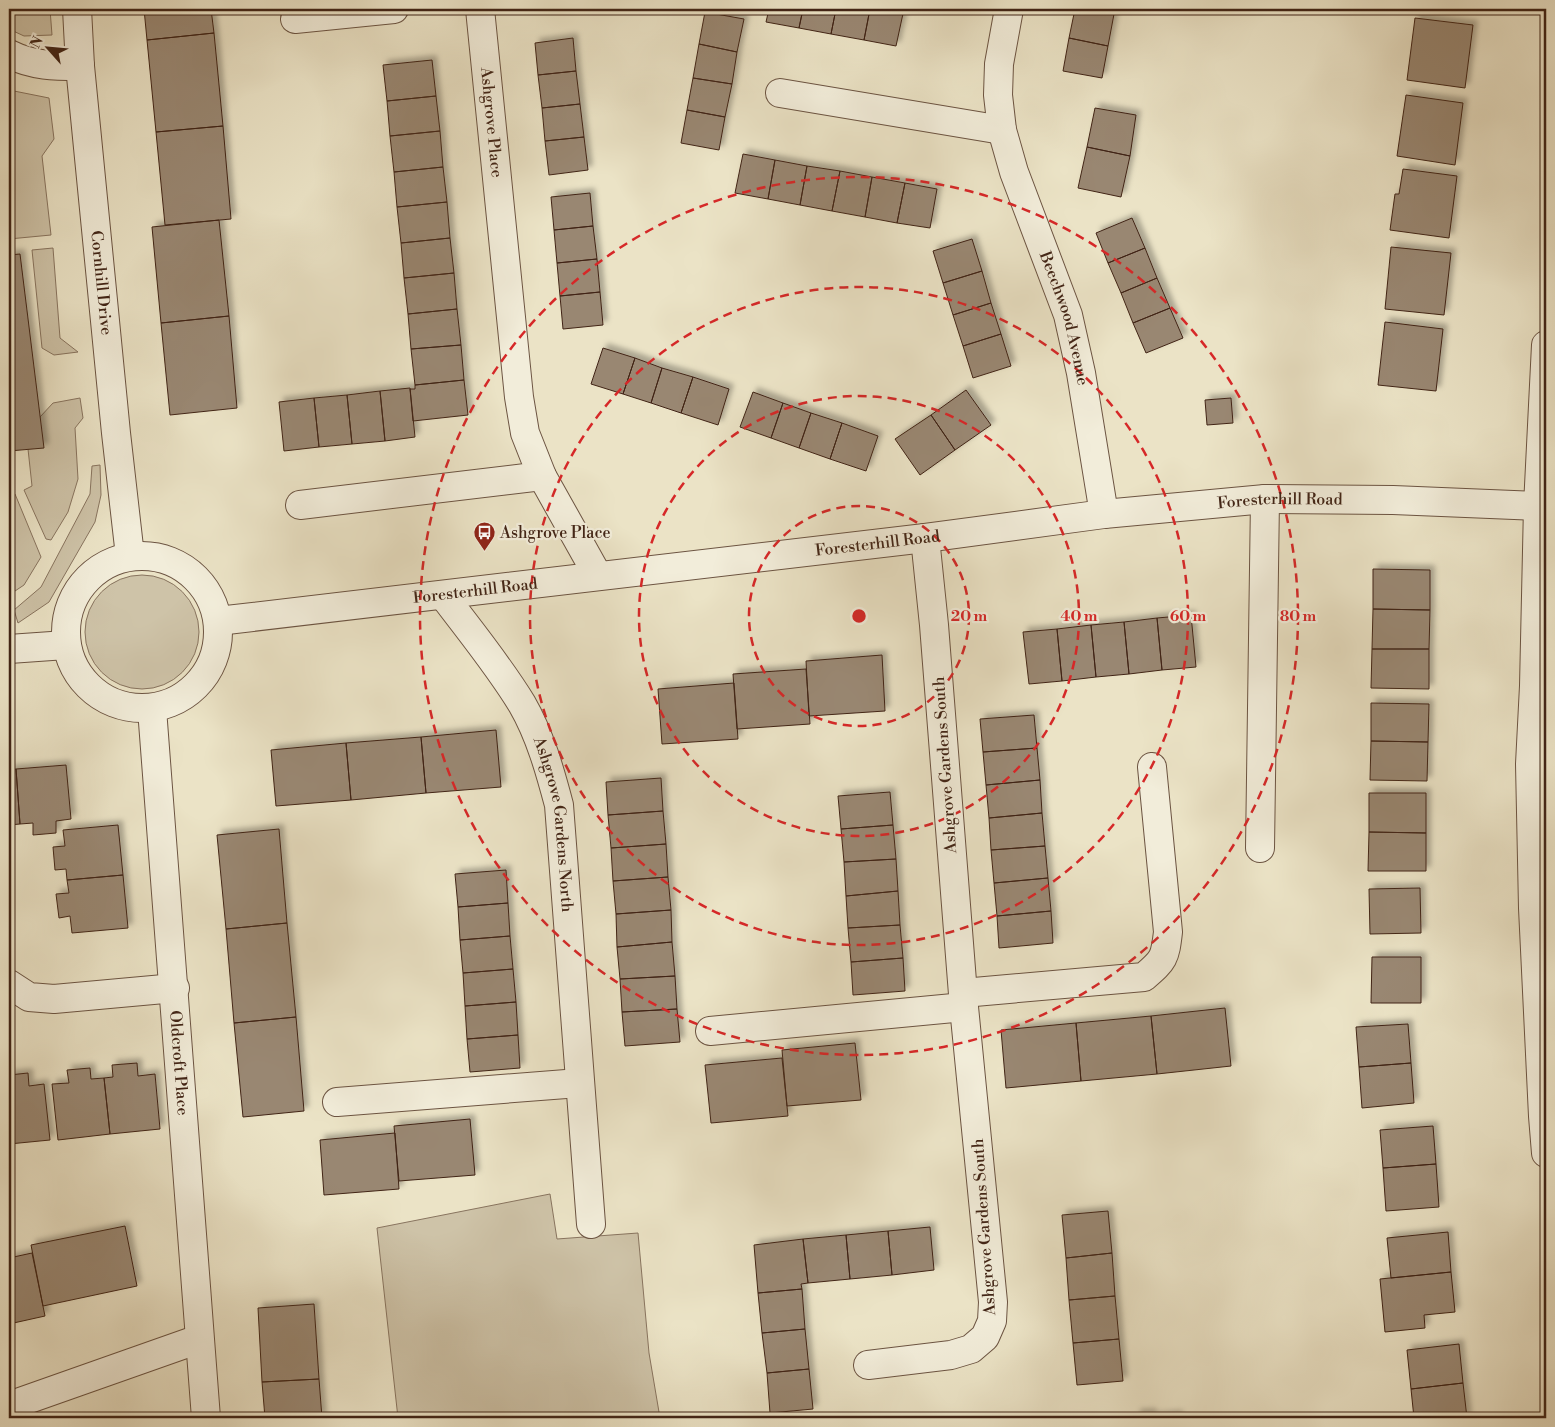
<svg xmlns="http://www.w3.org/2000/svg" width="1555" height="1427" font-family="'Libre Bodoni',serif">
<style>
.green{fill:#cec3a8;stroke:#88745f}
.building{fill:#998772;stroke:#412416;filter:url(#shadow)}
.lines{fill:none;stroke-linecap:round;stroke-linejoin:round}
.minor-casing{stroke:#6c5442;stroke-width:30}
.minor{stroke:#f2edda;stroke-width:28}
.ring{fill:none;stroke:#d62828;stroke-width:2.5;stroke-dasharray:9 6}
.labels{text-anchor:middle;dominant-baseline:central;stroke-width:4.5;stroke-linejoin:round;paint-order:stroke}
.street-label{font-size:16px;fill:#412416;stroke:#f2edda}
.poi-label{font-size:16px;fill:#412416;stroke:#f2edda;text-anchor:start}
.centre{fill:#d62828;stroke:#f2edda;stroke-width:2.5}
.ring-label{font-size:15px;text-anchor:middle;font-weight:bold;fill:#d62828;stroke:#f2edda;stroke-width:4.5;stroke-linejoin:round;paint-order:stroke}
</style>
<defs>
<filter id="shadow"><feDropShadow dx="4.5" dy="-4.5" stdDeviation="2.5" flood-color="#0004"/></filter>
</defs>
<rect width="100%" height="100%" fill="#ebe3c6"/>
<filter id="stains"><feTurbulence type="fractalNoise" baseFrequency=".004" numOctaves="4"/><feColorMatrix values="0 0 0 0 .2 0 0 0 0 .09 0 0 0 0 .02 0 0 0 .5 -.17"/></filter>
<radialGradient id="worn" r=".72"><stop offset=".6" stop-color="#630" stop-opacity="0"/><stop offset="1" stop-color="#630" stop-opacity=".3"/></radialGradient>
<path class="green" d="M9,9H50L52,35L24,36L9,29Z
M9,90L49,98L54,139L42,156L51,235L9,239Z
M53,248L60,338L78,352L54,355L42,348L32,250Z
M80,398L83,418L75,428L78,479L68,512L51,540L46,539L24,490L32,486L28,449L40,417L53,403Z
M100,465L101,495L95,522L49,602L18,623L14,610L41,587L90,494L92,466Z
M15,494L41,557L24,585L9,595V497Z
M85 632a57 57 0 1 1 114 0a57 57 0 1 1-114 0Z
M550,1194L557,1239L638,1233L649,1353L660,1418H398L377,1228Z"/>
<path class="building" d="M144,9H211L214,33L147,40Z
M769,9H803L799,28L766,22Z
M803,9H836L831,34L799,28Z
M836,9H870L864,40L831,34Z
M870,9H904L896,46L864,40Z
M1075,9H1089L1114,14L1108,46L1069,38Z
M1089,9H1115L1114,14Z
M1445,9H1474L1473,13Z
M705,12L744,19L737,52L699,44Z
M1415,18L1473,25L1465,88L1407,80Z
M214,33L223,126L156,132L147,40Z
M573,38L576,71L538,75L535,43Z
M1069,38L1108,46L1102,78L1063,71Z
M699,44L737,52L732,84L693,78Z
M432,60L436,96L387,101L383,65Z
M576,71L580,104L542,108L538,75Z
M693,78L732,84L725,117L687,110Z
M1406,95L1463,103L1455,165L1397,156Z
M436,96L440,131L390,136L387,101Z
M580,104L584,137L545,141L542,108Z
M1095,108L1136,115L1130,156L1087,147Z
M687,110L725,117L719,150L681,143Z
M223,126L231,219L165,225L156,132Z
M440,131L443,167L394,172L390,136Z
M584,137L588,170L549,175L545,141Z
M1087,147L1130,156L1121,197L1078,188Z
M743,154L775,160L768,199L735,193Z
M775,160L807,166L800,205L768,199Z
M807,166L840,171L832,211L800,205Z
M443,167L447,202L397,207L394,172Z
M1403,169L1457,176L1449,238L1390,230L1395,194H1399Z
M840,171L872,177L865,217L832,211Z
M872,177L905,183L897,223L865,217Z
M905,183L937,189L930,228L897,223Z
M590,193L593,226L554,230L551,197Z
M447,202L450,238L401,243L397,207Z
M1132,218L1145,248L1108,263L1096,233Z
M219,220L229,316L161,323L152,227Z
M593,226L597,259L557,263L554,230Z
M450,238L454,273L404,278L401,243Z
M972,239L982,271L943,283L933,251Z
M1391,247L1451,253L1444,315L1385,309Z
M1145,248L1157,278L1121,293L1108,263Z
M20,254L44,448L9,451V255Z
M597,259L600,292L560,296L557,263Z
M982,271L991,303L953,315L943,283Z
M454,273L457,309L408,314L404,278Z
M1157,278L1170,308L1133,323L1121,293Z
M600,292L603,325L563,329L560,296Z
M991,303L1001,334L963,346L953,315Z
M1170,308L1183,338L1146,353L1133,323Z
M457,309L461,345L411,349L408,314Z
M229,316L237,408L170,415L161,323Z
M1385,322L1443,329L1436,391L1378,385Z
M1001,334L1011,366L973,378L963,346Z
M461,345L464,380L415,385L411,349Z
M603,348L635,358L623,394L591,384Z
M635,358L662,368L651,403L623,394Z
M662,368L693,377L681,413L651,403Z
M693,377L729,389L718,425L681,413Z
M464,380L468,415L413,421L410,389H415V385Z
M410,388L415,437L385,441L380,391Z
M966,390L991,425L955,450L931,415Z
M380,391L385,441L352,444L347,395Z
M753,392L783,403L771,438L740,427Z
M347,395L352,444L319,447L314,398Z
M314,398L319,447L284,451L279,402Z
M1231,398L1233,423L1207,425L1205,400Z
M783,403L811,413L799,448L771,438Z
M811,413L842,423L830,459L799,448Z
M931,415L955,450L920,475L895,439Z
M842,423L878,436L866,471L830,459Z
M1373,569L1430,570V610L1373,609Z
M1373,609L1430,610L1429,649H1372Z
M1191,615L1196,667L1162,670L1157,618Z
M1157,618L1162,670L1129,674L1124,622Z
M1124,622L1129,674L1096,677L1091,625Z
M1091,625L1096,677L1062,681L1057,629Z
M1057,629L1062,681L1029,684L1023,632Z
M1372,649H1429V689L1371,688Z
M882,655L885,711L809,716L806,661Z
M806,669L810,724L737,729L733,674Z
M734,683L738,739L662,744L658,689Z
M1371,703L1429,704L1428,742L1371,741Z
M1034,715L1037,748L983,752L980,719Z
M496,730L501,787L426,793L421,737Z
M421,737L426,793L351,800L346,743Z
M1371,741L1428,742L1427,781L1370,780Z
M346,743L351,800L276,806L271,750Z
M1037,748L1040,780L986,785L983,752Z
M66,765L71,819L56,821V833L33,835V823L20,824L16,769Z
M16,769L20,824L9,825V770Z
M661,778L663,811L608,815L606,782Z
M1040,780L1042,813L989,818L986,785Z
M890,792L893,825L841,829L838,796Z
M1369,793H1426V833L1369,832Z
M663,811L666,844L611,848L608,815Z
M1042,813L1045,846L991,850L989,818Z
M118,825L123,875L67,880L66,869L55,870L53,847L65,846L63,830Z
M893,825L896,859L844,862L841,829Z
M279,829L287,923L226,929L217,835Z
M1369,832L1426,833V871H1368Z
M666,844L668,877L613,881L611,848Z
M1045,846L1048,878L994,883L991,850Z
M896,859L898,891L846,896L844,862Z
M506,870L508,903L458,907L455,874Z
M123,875L128,928L72,933L70,916L59,918L56,894L69,893L67,880Z
M668,877L671,910L616,914L613,881Z
M1048,878L1051,911L997,916L994,883Z
M1420,888L1421,933L1370,934L1369,889Z
M898,891L900,925L848,928L846,896Z
M508,903L510,936L460,940L458,907Z
M671,910L672,942L617,947L616,914Z
M1051,911L1053,943L999,948L997,916Z
M287,923L296,1017L234,1023L226,929Z
M900,925L903,958L851,962L848,928Z
M510,936L513,969L463,973L460,940Z
M672,942L675,976L620,979L617,947Z
M1372,957H1421V1003H1371Z
M903,958L905,991L853,995L851,962Z
M513,969L516,1002L465,1006L463,973Z
M675,976L677,1009L622,1012L620,979Z
M516,1002L518,1035L467,1039L465,1006Z
M1225,1008L1231,1066L1157,1074L1151,1016Z
M677,1009L680,1042L625,1046L622,1012Z
M1151,1016L1157,1074L1081,1081L1076,1023Z
M296,1017L304,1111L243,1117L234,1023Z
M1076,1023L1081,1081L1006,1088L1001,1030Z
M1408,1024L1411,1063L1359,1067L1356,1027Z
M518,1035L520,1068L470,1072L467,1039Z
M855,1043L861,1100L787,1106L782,1050Z
M782,1058L788,1116L711,1123L705,1065Z
M137,1063L138,1076L155,1074L160,1129L110,1134L104,1078L113,1077L112,1065Z
M1411,1063L1414,1103L1362,1108L1359,1067Z
M90,1068L91,1079L104,1078L110,1134L58,1140L52,1084L69,1083L67,1070Z
M28,1073L29,1086L44,1084L50,1140L9,1144V1075Z
M470,1119L475,1175L399,1181L394,1126Z
M1433,1126L1436,1164L1383,1168L1380,1130Z
M395,1133L399,1189L324,1195L320,1140Z
M1436,1164L1439,1207L1386,1211L1383,1168Z
M1108,1211L1112,1253L1066,1258L1062,1215Z
M125,1226L137,1286L43,1306L31,1245Z
M930,1227L934,1270L892,1275L888,1231Z
M888,1231L892,1275L850,1279L846,1235Z
M1448,1232L1451,1272L1391,1278L1387,1238Z
M846,1235L850,1279L808,1283L803,1239Z
M803,1239L808,1283L801,1284L802,1289L758,1293L754,1245Z
M32,1253L45,1316L9,1324V1258Z
M1112,1253L1115,1296L1069,1300L1066,1258Z
M1451,1272L1455,1312L1424,1315L1425,1328L1385,1332L1380,1279Z
M802,1289L805,1329L762,1333L758,1293Z
M1115,1296L1119,1339L1073,1343L1069,1300Z
M314,1304L319,1379L262,1382L258,1308Z
M805,1329L809,1369L767,1373L762,1333Z
M1119,1339L1123,1381L1077,1385L1073,1343Z
M1459,1344L1463,1383L1411,1389L1407,1350Z
M809,1369L813,1409L770,1413L767,1373Z
M319,1379L322,1418H265L262,1382Z
M1463,1383L1467,1418H1414L1411,1389Z
M1151,1413L1152,1417L1178,1415V1418H1136V1414Z"/>
<g class="lines">
<defs>
<g id="minor">
<path id="s1" d="M77,9L80,66L116,433L130,556"/>
<path id="s2" d="M480,9L519,397L525,433L542,476L598,576"/>
<path id="s3" d="M1009,9L999,64L998,95L1002,130L1014,172L1068,315L1081,373L1104,514"/>
<path d="M295,19L394,9"/>
<path d="M9,54C33,66 55,66 80,66"/>
<path d="M780,93L1002,130"/>
<path d="M1546,345L1538,506L1534,686L1530,764L1533,908L1543,1116L1546,1153"/>
<path d="M300,505L542,476"/>
<circle cx="142" cy="632" r="76"/>
<path id="s4" d="M443,595C470,631 499,666 522,704C540,735 550,771 559,805L591,1224"/>
<path id="s5" d="M218,621L925,538L1104,514L1265,499L1393,500L1538,506"/>
<path d="M9,649L66,645"/>
<path id="s6" d="M152,709L206,1418"/>
<path d="M1260,848L1265,499"/>
<path d="M9,984L29,997L54,999L175,988"/>
<path d="M963,993L1144,977C1164,960 1165,958 1168,932L1152,767"/>
<path d="M710,1031L964,1007"/>
<path d="M337,1102L579,1083"/>
<path d="M868,1365L951,1355L971,1349L985,1337L992,1321L993,1302L964,1007L934,625L925,538"/>
<path d="M9,1406L199,1339"/>
</g>
</defs>
<use href="#minor" class="minor-casing"/>
<use href="#minor" class="minor"/>
</g>
<g class="ring">
<circle cx="859" cy="616" r="110"/>
<circle cx="859" cy="616" r="220"/>
<circle cx="859" cy="616" r="329"/>
<circle cx="859" cy="616" r="439"/>
</g>
<defs>
<symbol id="bus-pin" viewBox="-11 -11 22 30"><path d="M0 17L-7.5 6A9.5 9.5 0 1 1 7.5 6Z" fill="#8f2418" stroke="#f2edda"/><path d="M-5-6H5V4H4V6H2V4H-2V6H-4V4H-5ZM-3.5-4V0h7V-4ZM-3.5 1.2v1.5H-2V1.2ZM2 1.2v1.5H3.5V1.2Z" fill="#fff"/></symbol>
</defs>
<g fill-rule="evenodd">
<use href="#bus-pin" x="472" y="520" width="25" height="34"/>
</g>
<g class="labels">
<g class="street-label">
<text stroke="none"><textPath href="#s2" startOffset="114">Ashgrove Place</textPath></text>
<text stroke="none"><textPath href="#s1" startOffset="275">Cornhill Drive</textPath></text>
<text stroke="none"><textPath href="#s3" startOffset="321">Beechwood Avenue</textPath></text>
<text stroke="none"><textPath href="#s5" startOffset="1069">Foresterhill Road</textPath></text>
<text stroke="none"><textPath href="#s5" startOffset="664">Foresterhill Road</textPath></text>
<text stroke="none"><textPath href="#s5" startOffset="259">Foresterhill Road</textPath></text>
<text transform="translate(945 765) rotate(-94)">Ashgrove Gardens South</text>
<text stroke="none"><textPath href="#s4" startOffset="261">Ashgrove Gardens North</textPath></text>
<text stroke="none"><textPath href="#s6" startOffset="355">Oldcroft Place</textPath></text>
<text transform="translate(984 1227) rotate(-94)">Ashgrove Gardens South</text>
</g>
<g class="poi-label">
<text x="500" y="533">Ashgrove Place</text>
</g>
</g>
<circle cx="859" cy="616" r="8" class="centre"/>
<g class="ring-label">
<text x="969" y="621">20 m</text>
<text x="1079" y="621">40 m</text>
<text x="1188" y="621">60 m</text>
<text x="1298" y="621">80 m</text>
</g>
<rect width="1555" height="1427" fill="none" stroke="#ebe3c6" stroke-width="30"/>
<rect x="10" y="10" width="1535" height="1407" fill="none" stroke="#412416" stroke-width="2.5"/>
<rect x="15" y="15" width="1525" height="1397" fill="none" stroke="#412416"/>
<g transform="translate(48 48) rotate(297)" stroke="#f2edda" stroke-width="4" paint-order="stroke">
<path d="M0-4L9 19L0 12L-9 19Z" fill="#412416"/>
<text y="-8" font-size="14" font-weight="bold" text-anchor="middle" fill="#412416">N</text>
</g>
<rect width="100%" height="100%" filter="url(#stains)"/>
<rect width="100%" height="100%" fill="url(#worn)"/>
</svg>
